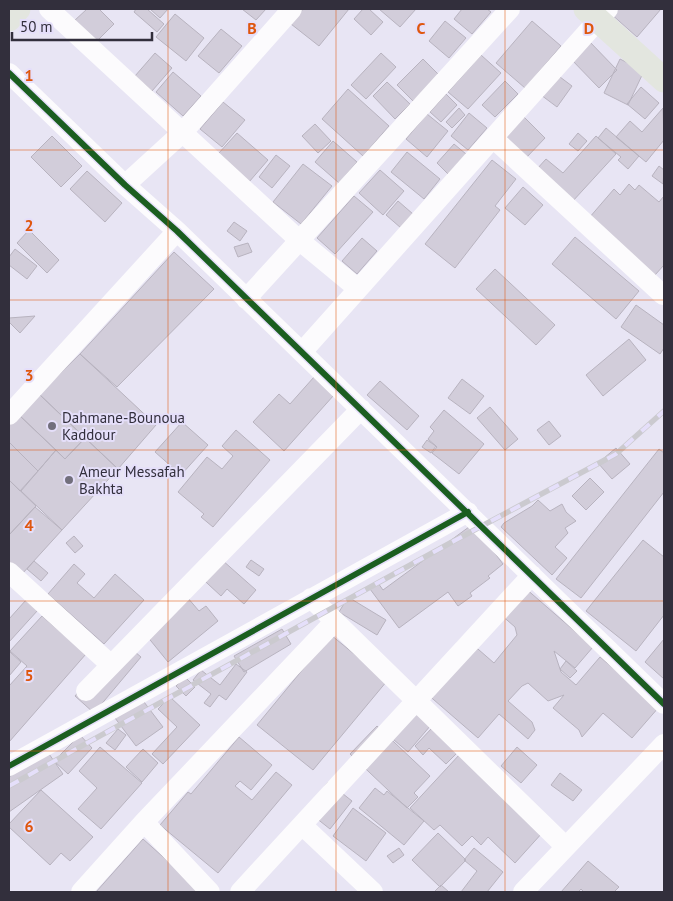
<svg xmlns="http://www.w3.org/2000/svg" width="673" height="901" font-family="'PT Sans',sans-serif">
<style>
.building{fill:#d2cdda;stroke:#b8b3bf}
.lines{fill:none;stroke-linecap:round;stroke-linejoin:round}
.minor{stroke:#fcfbfd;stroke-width:20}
.major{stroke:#e3e6df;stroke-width:25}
.rail-casing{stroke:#cbcacf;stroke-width:5.5}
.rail{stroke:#e5dffa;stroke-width:4;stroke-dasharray:11;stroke-linecap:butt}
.cycleway-casing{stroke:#e5dffa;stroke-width:9}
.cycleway{stroke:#1b5e20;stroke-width:6}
.grid{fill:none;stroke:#df570e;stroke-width:1;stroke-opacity:0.55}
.poi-dot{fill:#726f7c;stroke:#e5dffa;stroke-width:2}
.labels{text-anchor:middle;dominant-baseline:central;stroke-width:4;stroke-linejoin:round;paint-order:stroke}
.poi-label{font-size:15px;fill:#322f3c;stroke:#e5dffa;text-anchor:start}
.grid-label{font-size:16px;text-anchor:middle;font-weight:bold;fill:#df570e;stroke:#e5dffa;stroke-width:4;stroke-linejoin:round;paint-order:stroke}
</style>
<rect width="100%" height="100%" fill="#e8e5f4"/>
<path class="building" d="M87,9H99L114,24L96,42L74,21Z
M136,9H147L164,24L157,32L134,12Z
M150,9H168L160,18Z
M242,9H266L256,20Z
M303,9H349L319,46L291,24Z
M363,9H369L383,22L371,35L354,19Z
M379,9H416L400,27Z
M462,9H487L491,12L472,34L454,19Z
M613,9H661L637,37L610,13Z
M175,14L204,38L186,61L156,37Z
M445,21L466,38L449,58L429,41Z
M532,21L561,46L525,88L496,63Z
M221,29L242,46L219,73L198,56Z
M588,40L617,70L599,88L570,58Z
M155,53L172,68L152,91L135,76Z
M381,53L396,67L366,99L351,85Z
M481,55L501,73L468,109L448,92Z
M423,59L439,75L413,101L397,85Z
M620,59L644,71L628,105L604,93Z
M552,71L572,86L557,107L537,92Z
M173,72L201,96L183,116L156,92Z
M505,81L518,94L495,117L482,105Z
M387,82L410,104L395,119L373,96Z
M641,87L659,103L645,119L627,104Z
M348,89L389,126L363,156L322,119Z
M446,94L457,105L441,122L430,112Z
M223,102L245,120L222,147L200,129Z
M459,108L465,115L452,128L446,122Z
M663,108L664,140L646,162L616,137L630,121L642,132Z
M469,113L487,128L468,150L451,136Z
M520,113L545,138L526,158L501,133Z
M427,114L448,131L427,157L406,139Z
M315,124L331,141L318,153L302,136Z
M606,128L639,156L628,169L618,160L621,157L598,138Z
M237,133L268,160L249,182L218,154Z
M578,133L587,141L578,151L569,144Z
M52,136L82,166L61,187L31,157Z
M596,136L616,154L572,202L536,170L546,159L563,173Z
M333,141L357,162L339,183L315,162Z
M454,144L466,154L448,174L437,163Z
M407,152L440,179L424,199L391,172Z
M276,155L290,166L272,188L259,177Z
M492,160L516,179L495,206L500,210L455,268L425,244Z
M303,164L332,186L301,224L273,202Z
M659,166L664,170L663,184L652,176Z
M380,170L404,191L383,215L359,193Z
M87,171L122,203L105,222L70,189Z
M629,184L635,190L639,185L659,202L664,196V265L655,275L589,218L614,189L620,195Z
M523,187L543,205L525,225L505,208Z
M354,196L373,212L335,254L317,238Z
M398,201L413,214L401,228L386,215Z
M234,222L247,231L240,241L227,231Z
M29,230L59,260L47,273L17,243Z
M575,237L639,291L616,319L552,264Z
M362,238L377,251L357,274L342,261Z
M248,243L252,252L238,257L234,247Z
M15,249L37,266L27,279L9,265V257Z
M174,252L214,289L117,387L80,354Z
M495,269L555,325L536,345L476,289Z
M636,305L664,325V348L660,354L621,327Z
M35,316L20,333L9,322V318Z
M629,339L646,360L603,396L586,375Z
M80,354L156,425L118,469L39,394Z
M314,377L334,395L284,451L253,422L279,394L290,404Z
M462,379L484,396L470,414L448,398Z
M380,381L419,416L407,430L367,395Z
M39,394L85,438L65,459L19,415Z
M490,407L518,439L505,450L477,418Z
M444,410L484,444L459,474L432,453L437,447L428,439L434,431L430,427Z
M19,415L56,450L38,471L9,442V426Z
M549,421L561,436L549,445L537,430Z
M182,422L208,445L181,475L155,452Z
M236,430L270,460L213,527L201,517L204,514L178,492L207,457L222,469L233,456L222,446Z
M85,438L118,469L62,530L21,491L56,450L65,459Z
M427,440L436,446L431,453L422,447Z
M9,442L38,471L20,491L9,480Z
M616,448L630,464L612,479L598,463Z
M659,449L664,453V492L581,598L556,579Z
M590,478L604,492L586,510L572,496Z
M9,480L36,506L9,535Z
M538,500L550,511L562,504L566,512L576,521L565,528L568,533L555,547L567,558L552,575L501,527L504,523L532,506Z
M35,507L62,530L22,574L9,564V535Z
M473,524L503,564L488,576L490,578L470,593L472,596L458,606L448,592L399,628L370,589L378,583L383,590Z
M74,536L83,546L75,553L66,543Z
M643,540L664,557V615L636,651L586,611Z
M213,552L256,590L244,604L227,589L221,596L195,572Z
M251,560L264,569L259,576L246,567Z
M34,561L48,573L41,581L27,569Z
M74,564L85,574L77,583L94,598L115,574L144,600L104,644L48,594Z
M517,581L593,647L575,668L554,651L561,672L576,685L600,657L659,707L632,738L603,713L582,737L579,730L553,708L564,695L548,701L528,683L522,686L508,701L532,722L535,730L528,739L499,714L478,738L419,687L463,636L494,663L517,635L515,627L493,608Z
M181,590L199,611L206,606L218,621L168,662L138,625Z
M348,597L386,620L377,635L339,612Z
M26,600L38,610L9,642V619Z
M42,616L86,654L9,742V686L27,666L10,651Z
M282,629L291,644L244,672L234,656Z
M331,635L387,681L313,770L257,725Z
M664,639V679L645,662Z
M122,641L141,657L94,713L75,696Z
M10,652L21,662L9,676V654Z
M566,661L577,671L570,678L560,669Z
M236,664L247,672L226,700L219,695L210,707L204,703L211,694L193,680L201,670L220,685Z
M185,677L195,687L186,696L176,686Z
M170,697L200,725L163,764L152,754L177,727L158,709Z
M141,698L163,727L136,746L115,718Z
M403,702L431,725L408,752L380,728Z
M377,726L430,776L414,793L418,797L407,808L350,754Z
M432,728L458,752L446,764L429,748L423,755L415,746Z
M118,729L126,735L115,750L106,743Z
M80,735L92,748L68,774L54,761Z
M239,737L272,765L251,790L240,781L235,786L252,800L276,772L292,785L218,873L160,825L188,792L191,794Z
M100,747L142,783L101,829L78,809L97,788L79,771Z
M517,747L537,765L521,783L501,766Z
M143,749L158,763L142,782L126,767Z
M47,751L63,774L9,812V777Z
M460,754L543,832L515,863L488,837L481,845L472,836L462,846L440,825L434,830L410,808Z
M560,773L582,790L573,801L551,785Z
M328,782L352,801L330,829L306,810Z
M375,788L384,795L387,791L424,821L404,845L359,808Z
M41,790L93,837L70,861L61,853L50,865L9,827V824Z
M353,808L386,833L366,861L333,836Z
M438,833L466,860L440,887L412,860Z
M143,839L199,889L196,892H96Z
M399,848L404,855L393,863L387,856Z
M474,848L503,872L487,892H461L477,871L464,860Z
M588,861L619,887L614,892H584L581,889L578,892H561Z
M441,885L449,892H434Z"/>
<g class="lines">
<path class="minor" d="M49,9L300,241L357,288
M9,73L125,185L177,231L664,704
M493,138L663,295L664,294
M125,185L183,132L292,9
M246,299L510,9
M302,352L608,9
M9,415L177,231
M9,572L111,665
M311,598L566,847
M86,691L361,409
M9,766L468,512
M144,822L210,892
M302,825L373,892
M81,892L144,822L335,621
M240,892L532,575
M523,892L664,744"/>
<path class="major" d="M586,9L664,80
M9,19L18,9"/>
<defs>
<path id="rail" d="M9,786L452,542L616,454L664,411"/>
</defs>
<use href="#rail" class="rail-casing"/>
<use href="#rail" class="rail"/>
<defs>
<path id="cycleway" d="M9,73L125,185L177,231L664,704
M9,766L468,512"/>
</defs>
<use href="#cycleway" class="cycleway-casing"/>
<use href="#cycleway" class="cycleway"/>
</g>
<path class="grid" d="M168,9V892M336,9V892M505,9V892M9,150H664M9,300H664M9,450H664M9,601H664M9,751H664"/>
<g class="poi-dot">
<circle cx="52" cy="426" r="5"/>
<circle cx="69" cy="480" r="5"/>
</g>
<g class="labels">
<g class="poi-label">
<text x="62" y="417">Dahmane-Bounoua<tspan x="62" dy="17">Kaddour</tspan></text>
<text x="79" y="471">Ameur Messafah<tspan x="79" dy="17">Bakhta</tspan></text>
</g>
</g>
<g class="grid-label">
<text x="252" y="34">B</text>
<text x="421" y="34">C</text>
<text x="589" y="34">D</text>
<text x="29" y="81">1</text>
<text x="29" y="231">2</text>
<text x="29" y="381">3</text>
<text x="29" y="531">4</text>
<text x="29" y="681">5</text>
<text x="29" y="832">6</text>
</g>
<rect width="673" height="901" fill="none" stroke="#322f3c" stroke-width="20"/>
<path d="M12 32v8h140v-8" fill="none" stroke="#322f3c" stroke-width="2.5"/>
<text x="20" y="32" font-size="15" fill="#322f3c" stroke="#e5dffa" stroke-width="4" paint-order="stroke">50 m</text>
</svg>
